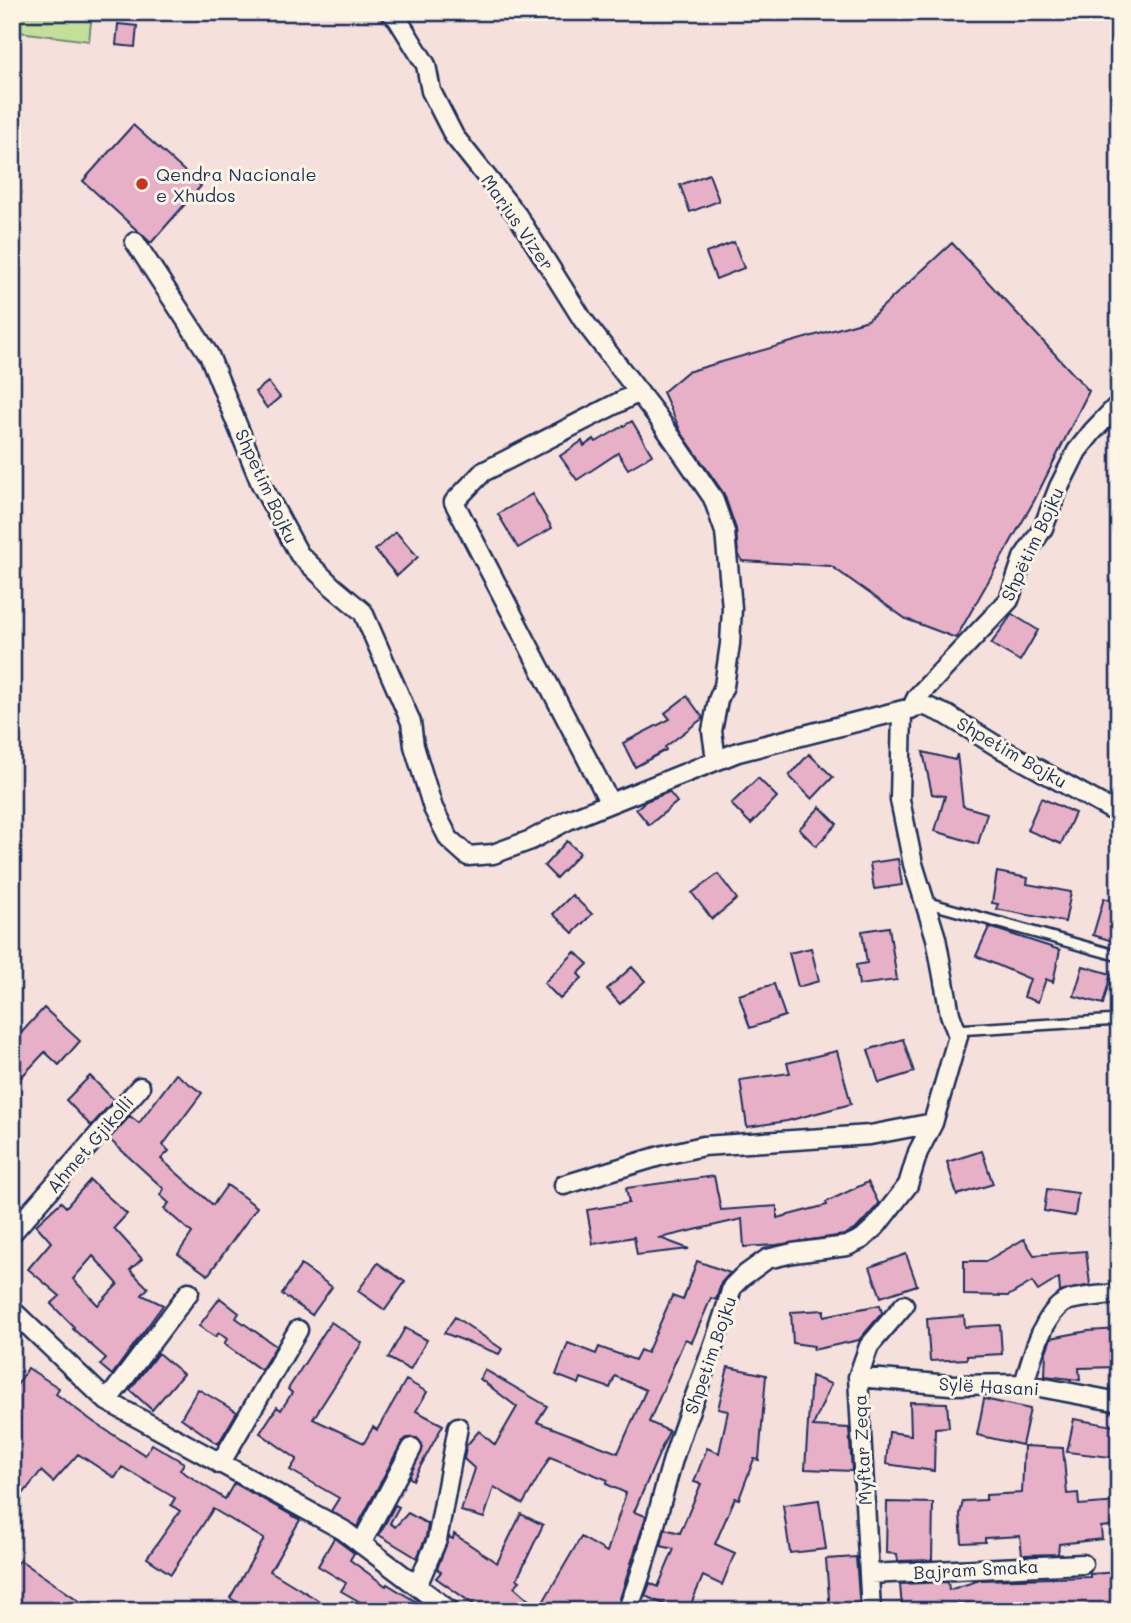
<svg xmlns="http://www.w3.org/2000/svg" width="1131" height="1623" font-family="Mali,sans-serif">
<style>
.green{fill:#c3e098;stroke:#6f887b;stroke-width:2}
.building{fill:#e7b0c7;stroke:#1b2f5e;stroke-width:2;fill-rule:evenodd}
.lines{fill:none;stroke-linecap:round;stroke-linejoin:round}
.lane-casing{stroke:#1b2f5e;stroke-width:14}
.street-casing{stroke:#1b2f5e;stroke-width:23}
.lane{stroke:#fcf5e5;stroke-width:9}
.street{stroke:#fcf5e5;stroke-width:18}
.poi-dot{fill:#c8321e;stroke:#fcf5e5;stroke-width:2.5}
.labels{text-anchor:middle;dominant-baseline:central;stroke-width:6;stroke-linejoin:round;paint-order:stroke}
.poi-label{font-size:18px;fill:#1b2f5e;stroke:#fcf5e5;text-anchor:start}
.street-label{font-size:18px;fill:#1b2f5e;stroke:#fcf5e5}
</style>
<rect width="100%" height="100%" fill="#f6e0dc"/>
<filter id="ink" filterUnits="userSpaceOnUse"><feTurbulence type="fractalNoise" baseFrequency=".0143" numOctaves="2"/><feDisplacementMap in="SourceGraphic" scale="14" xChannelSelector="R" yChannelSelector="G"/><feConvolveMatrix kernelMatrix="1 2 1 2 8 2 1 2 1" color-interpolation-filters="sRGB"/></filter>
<g filter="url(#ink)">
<path class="green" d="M12,12H92L89,41L12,31Z"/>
<path class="building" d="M118,24L137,26L135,47L116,45Z
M133,125L201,186L151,243L83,181Z
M709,174L719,201L690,212L680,185Z
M734,242L744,268L716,279L706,253Z
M952,243L1089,391L1034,501L956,638L906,619L831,566L742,561L738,553L736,529L724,494L681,432L663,392L687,372L868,320Z
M268,382L280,397L267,408L255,392Z
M632,421L652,455L628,469L618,453L577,480L560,456L582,441L584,446L594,439L596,442Z
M532,494L552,528L518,548L498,514Z
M396,532L418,557L397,576L375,550Z
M1012,614L1038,630L1020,661L991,644Z
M687,696L703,718L665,747L666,750L635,767L623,743L670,719L665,713Z
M923,752L955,760L957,754L963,806L987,813L978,844L935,831L945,796L932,794Z
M809,754L833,777L812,799L789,776Z
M758,778L777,797L751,824L731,804Z
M669,792L677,802L649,825L636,809L646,801Z
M1041,798L1075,813L1061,844L1027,830Z
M820,807L837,824L816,846L799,829Z
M567,841L580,853L556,878L544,866Z
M898,859L902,885L874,889L870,863Z
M997,872L1028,878L1027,884L1071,892L1065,922L996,909L998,904L992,903Z
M718,874L737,899L712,919L692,893Z
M572,895L592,914L573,933L553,914Z
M1104,898L1119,903V943L1093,935Z
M889,927L897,980L859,985L856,965L867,963L862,931Z
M989,927L1060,950L1053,982L1046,979L1038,1002L1024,997L1030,979L976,956Z
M811,948L819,981L798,987L789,953Z
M575,952L588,964L578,974L582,978L560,999L544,983Z
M1083,966L1111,974L1103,1004L1074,996Z
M632,967L645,981L620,1004L607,989Z
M774,984L785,1016L750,1028L739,995Z
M44,1008L80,1041L59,1065L45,1052L12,1087V1025L21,1033Z
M903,1039L914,1072L879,1083L868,1050Z
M837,1051L851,1104L787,1121L747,1127L740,1080L790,1073L787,1063Z
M176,1074L202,1093L163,1145L169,1151L161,1159L213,1205L227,1185L257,1207L208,1275L178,1254L192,1233L164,1209L169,1203L160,1195L164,1189L109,1139L130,1116L139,1123Z
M90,1076L114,1100L91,1126L66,1100Z
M982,1151L993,1184L957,1195L947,1162Z
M714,1176L721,1210L777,1206V1218L827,1205L826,1202L868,1182L879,1204L856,1229L844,1235L776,1245L744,1247L742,1219L660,1238L689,1249L637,1255L634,1237L593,1244L587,1210L629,1203L626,1188Z
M90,1180L127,1214L114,1228L142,1259L130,1270L148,1288L142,1295L163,1305L112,1375L100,1365L106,1358L73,1329L74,1327L51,1304L60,1296L28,1269L51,1242L36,1225L61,1202L66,1207ZM93,1256L118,1284L98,1305L73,1279Z
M1047,1189L1078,1193L1075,1216L1044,1211Z
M1024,1239L1034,1255L1086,1251L1090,1285L1060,1292L1059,1278L1038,1291L1032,1282L1008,1296L964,1295V1261H986Z
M906,1254L917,1285L881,1297L870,1267Z
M697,1261L730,1273L721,1283L716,1300L711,1298L692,1342L685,1339L649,1422L669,1431L634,1512L646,1516L616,1611H483L436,1578L441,1572L437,1569L449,1537L453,1539L454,1534L497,1563L521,1514L543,1525L517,1579L520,1581L514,1587L539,1609L581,1537L607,1552L626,1493L606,1484L608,1480L550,1457L523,1504L494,1487L484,1518L461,1511L475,1469L464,1459L466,1446L479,1431L495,1445L517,1407L480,1379L485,1370L547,1406L537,1422L618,1453L646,1390L615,1376L610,1388L581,1378L579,1384L556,1375L568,1343L596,1354L599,1347L635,1360L640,1350L647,1353L672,1296L683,1300Z
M378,1263L405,1282L385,1310L358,1291Z
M301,1265L332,1287L312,1315L282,1294Z
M220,1298L239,1313L236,1318L276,1346L261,1370L224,1344L227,1339L219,1333L215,1337L199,1326Z
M880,1305L882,1313L859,1340L813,1350L814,1346L793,1343L791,1312L824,1310V1316Z
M964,1316L965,1327L1000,1325L1002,1354L967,1356V1359L930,1361L927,1319Z
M455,1317L502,1349L499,1354L444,1333Z
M331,1322L362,1343L313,1419L364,1443L373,1427L377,1430L406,1380L427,1392L416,1411L443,1425L413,1480L409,1477L423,1447L417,1438H407L402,1442L357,1527L331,1511L339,1498L290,1470L297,1459L260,1433L277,1407L281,1410L292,1393L288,1389Z
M405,1328L427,1340L410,1370L388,1358Z
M1119,1329V1367L1079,1368L1080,1380L1045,1376L1046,1352L1051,1338L1088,1331Z
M158,1353L183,1374L152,1410L130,1390Z
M728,1367L766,1375L759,1460L754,1459L739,1499L735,1498L715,1544L735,1553L722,1585L703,1576L688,1611H680L645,1596L650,1583L658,1587L674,1549L661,1546L665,1529L680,1533L701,1484L694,1482L707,1448L719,1453L728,1411L718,1409Z
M28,1368L59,1388L56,1394L95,1423L145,1455L152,1444L184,1463L180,1470L225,1499L234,1483L300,1520L270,1571L336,1611H252L230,1598L264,1539L213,1509L171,1574L147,1558L180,1511L171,1505L175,1498L122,1467L115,1478L78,1454L53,1482L41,1471L12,1508V1393Z
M811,1376L831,1384L813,1426L849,1428L852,1471L805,1469Z
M198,1389L237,1412L218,1444L181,1418Z
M984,1399L1030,1409L1022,1445L977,1435Z
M910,1402L947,1403L949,1427L935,1428L934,1471L886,1464L889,1432L911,1435Z
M1074,1419L1119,1427V1458L1067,1452Z
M1024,1446L1063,1448L1067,1494L1078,1493L1079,1505L1119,1502V1525L1101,1527L1102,1539L1059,1544L1058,1554L1022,1555L1020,1536L985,1538V1542L962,1543L960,1514L963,1501L986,1500V1495L1022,1493Z
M819,1500L826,1549L790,1553L783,1505Z
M887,1502L933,1503L932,1560L898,1561L897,1554L886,1553Z
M395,1505L399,1507L390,1523L395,1527L408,1513L428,1524L426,1537L417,1558L379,1535Z
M334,1538L354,1553L350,1560L386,1586L387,1584L431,1611H376L341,1591L346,1583L318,1566Z
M856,1557L860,1611H830L826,1559Z
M20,1560L94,1611H12V1570Z
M1119,1572V1611H973L970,1603L902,1609L900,1584L948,1582L949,1590L980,1580L1090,1577V1574Z"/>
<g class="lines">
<defs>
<path id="lane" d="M925,902L1119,956
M956,1030L1119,1020"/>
<path id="street" d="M390,12L397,18L426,65L431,91L454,136L517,215L583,320L657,416L713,498L725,532L732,608L730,644L724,686L718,700L712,731L716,760
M135,242L209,355L261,484L299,554L333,587L363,612L411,722L414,746L433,808L449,839L468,856L493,854L531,840L568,820L738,752L923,705L947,715L1000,748L1119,814
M911,709L917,697L1009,600L1023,558L1043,528L1059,487L1077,451L1093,431L1115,408H1119
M610,803L454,502L483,472L639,392
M564,1185L660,1156L703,1146L870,1135L933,1123
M12,1233L140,1087
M12,1310L107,1401L343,1530L450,1611
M858,1377L950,1385L1024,1384L1119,1402
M1024,1384C1031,1361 1044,1307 1070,1300C1085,1296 1103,1296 1119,1293
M107,1401L189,1292
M220,1464L298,1330
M361,1544L412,1448
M869,1574L1083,1564
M417,1586L437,1540L458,1427
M627,1611C648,1561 658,1508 674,1456C692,1399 717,1344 732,1287L742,1277L767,1259L793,1253L847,1246L862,1239L877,1225L908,1185L918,1152L933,1123L958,1036L950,1014L936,938L913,864L900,800L902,711
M871,1611L858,1377L869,1346L904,1305"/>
</defs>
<use href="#lane" class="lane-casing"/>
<use href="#street" class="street-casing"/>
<use href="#lane" class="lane"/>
<use href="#street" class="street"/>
</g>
</g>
<circle class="poi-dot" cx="142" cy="184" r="7"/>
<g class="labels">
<g class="poi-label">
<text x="156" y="174">Qendra Nacionale<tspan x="156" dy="21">e Xhudos</tspan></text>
</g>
<g class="street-label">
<text transform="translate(518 222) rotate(55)">Marius Vizer</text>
<text transform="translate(267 486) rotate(65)">Shpetim Bojku</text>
<text transform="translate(1032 544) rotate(-65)">Shpëtim Bojku</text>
<text transform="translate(1012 752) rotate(30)">Shpetim Bojku</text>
<text transform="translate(90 1144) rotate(-49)">Ahmet Gjikolli</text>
<text transform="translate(710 1355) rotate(-71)">Shpetim Bojku</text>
<text transform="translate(989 1386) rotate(3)">Sylë Hasani</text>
<text transform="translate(862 1450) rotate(-93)">Myftar Zeqa</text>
<text transform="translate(976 1569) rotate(-3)">Bajram Smaka</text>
</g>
</g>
<rect width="1131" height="1623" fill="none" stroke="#fcf5e5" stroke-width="42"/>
<rect x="21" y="21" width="1089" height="1581" fill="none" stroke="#1b2f5e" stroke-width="2.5" filter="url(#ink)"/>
</svg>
